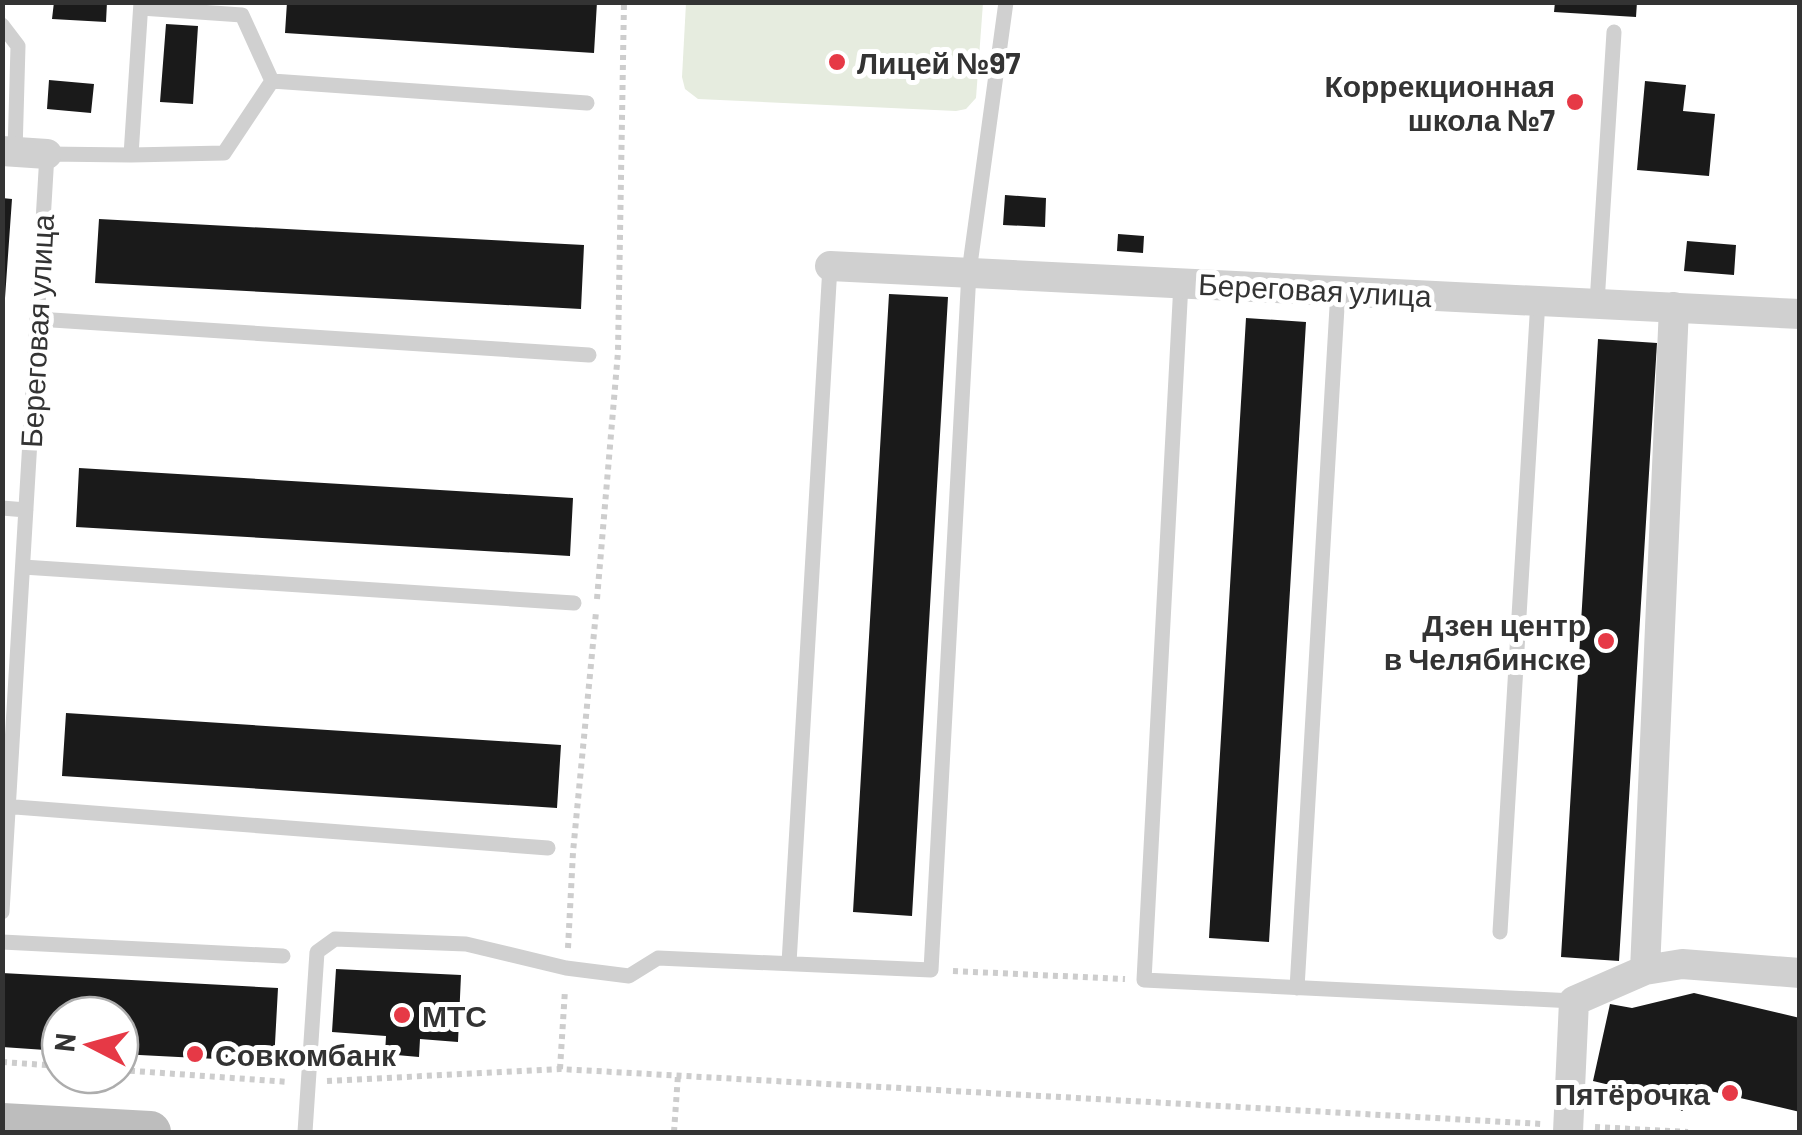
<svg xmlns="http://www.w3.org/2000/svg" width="1802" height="1135" font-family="Barlow,sans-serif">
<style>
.green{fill:#e6ecdf}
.building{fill:#1a1a1a}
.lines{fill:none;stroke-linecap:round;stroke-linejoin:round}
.path{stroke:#cdcdcd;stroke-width:6;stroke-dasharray:5 5;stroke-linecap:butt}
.service{stroke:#d0d0d0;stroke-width:15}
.minor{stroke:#d0d0d0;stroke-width:30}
.secondary{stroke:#bdbdbd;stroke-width:42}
.poi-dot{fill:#e63946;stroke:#fff;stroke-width:4}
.labels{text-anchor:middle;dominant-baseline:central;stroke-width:10;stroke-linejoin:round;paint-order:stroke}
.poi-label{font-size:30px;font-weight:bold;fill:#333;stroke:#fff;text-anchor:start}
.street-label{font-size:30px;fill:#333;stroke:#fff}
</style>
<rect width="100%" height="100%" fill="#fff"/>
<path class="green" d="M686,3H983L976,98L966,109L956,111L698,99L685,89L682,77Z"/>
<path class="building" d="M54,2H107L106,22L52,19Z
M287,2H597L594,53L285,33Z
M1555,2H1637L1636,17L1554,12Z
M166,24L198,26L193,104L160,102Z
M49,80L94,84L91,113L47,109Z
M1645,81L1686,85L1683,111L1715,114L1709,176L1637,170Z
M1005,195L1046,198L1045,227L1003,225Z
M2,198L12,199L5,298H2Z
M99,219L584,245L581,309L95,283Z
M1118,234L1144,236L1143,253L1117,251Z
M1687,241L1736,245L1734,275L1684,271Z
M889,294L948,297L912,916L853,912Z
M1246,318L1306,322L1269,942L1209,938Z
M1598,339L1657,343L1619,961L1561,957Z
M79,468L573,498L570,556L76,527Z
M66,713L561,745L557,808L62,776Z
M336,969L461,975L458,1042L420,1039L419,1057L385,1054L386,1036L332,1032Z
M2,973L278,988L274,1062L120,1054V1015H60V1051L2,1047Z
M1694,993L1800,1018V1112L1706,1090L1682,1111L1660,1097L1593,1081L1610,1004L1632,1008Z"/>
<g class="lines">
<path class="path" d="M597,599L618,352L624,2
M568,948L573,852L596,612
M953,971L1125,979
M2,1062L60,1066
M560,1069L565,990
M120,1070L289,1082
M327,1081L560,1069L1542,1124
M1595,1127L1688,1132
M674,1132L678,1075"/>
<path class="service" d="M141,8L242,15L272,81L587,103
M2,25L18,46L15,152
M131,155L224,153L272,81
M1181,283L1144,980L1574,1001
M1597,303L1614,32
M37,319L589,355
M2,508L26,510
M23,567L574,603
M2,806L548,848
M2,912L47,154L131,155L141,2
M1500,932L1538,300
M2,942L283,956
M789,963L830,266
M1297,988L1338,290
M305,1132L317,952L335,939L466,944L566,968L629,976L658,958L931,970L969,272L1006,2"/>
<path class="minor" d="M2,151L47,154
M830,266L1800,314
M1645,970L1674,307
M1568,1132L1574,1001L1645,970L1682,964L1800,973"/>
<path class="secondary" d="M2,1124L150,1132"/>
</g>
<g class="poi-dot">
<circle cx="837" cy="62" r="10"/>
<circle cx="1575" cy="102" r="10"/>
<circle cx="1606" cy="641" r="10"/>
<circle cx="402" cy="1015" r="10"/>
<circle cx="195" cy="1054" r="10"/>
<circle cx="1730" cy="1093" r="10"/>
</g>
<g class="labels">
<g class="poi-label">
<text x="857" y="62">Лицей №97</text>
<text x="1555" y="85" text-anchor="end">Коррекционная<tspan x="1555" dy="34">школа №7</tspan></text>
<text x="1586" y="624" text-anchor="end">Дзен центр<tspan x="1586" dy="34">в Челябинске</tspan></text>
<text x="422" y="1015">МТС</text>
<text x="215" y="1054">Совкомбанк</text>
<text x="1710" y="1093" text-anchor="end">Пятёрочка</text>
</g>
<g class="street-label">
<text transform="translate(1315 289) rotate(3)">Береговая улица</text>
<text transform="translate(36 331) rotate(-87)">Береговая улица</text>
</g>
</g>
<rect width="1802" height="1135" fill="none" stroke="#333333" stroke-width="10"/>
<g transform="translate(90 1045) rotate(276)"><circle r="48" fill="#ffffff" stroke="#adadad" stroke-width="2.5"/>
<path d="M0-8L18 38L0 25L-18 38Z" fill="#e63946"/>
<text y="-15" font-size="28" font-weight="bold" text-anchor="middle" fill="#333333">N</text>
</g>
</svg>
